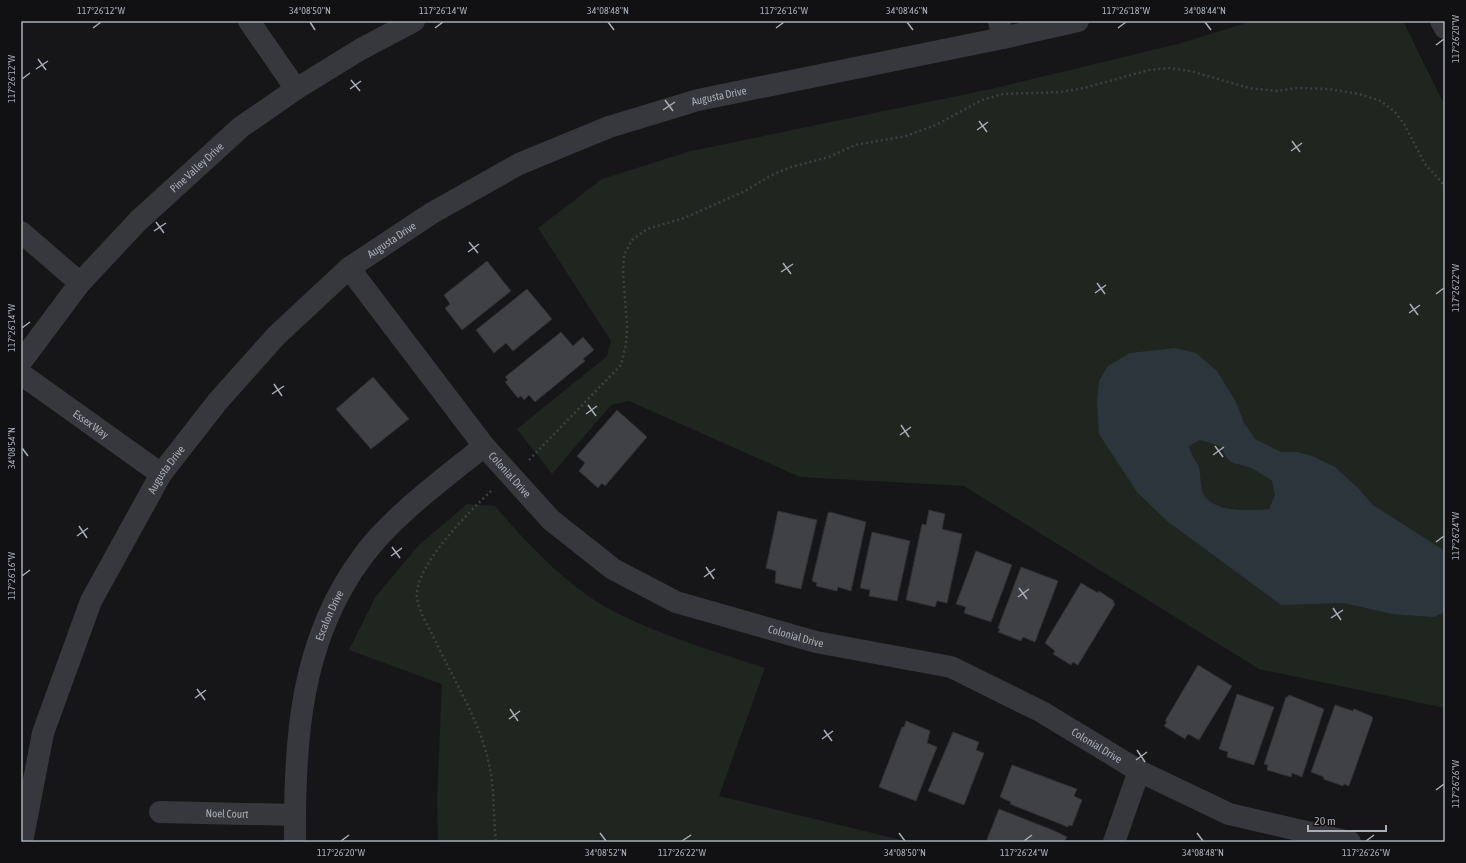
<svg xmlns="http://www.w3.org/2000/svg" width="1466" height="863" font-family="'Asap Condensed',sans-serif">
<style>
.green{fill:#1e261f}
.water{fill:#2c353c;fill-rule:evenodd}
.building{fill:#404145;stroke:#303034}
.lines{fill:none;stroke-linecap:round;stroke-linejoin:round}
.path{stroke:#3d3f44;stroke-width:2.5;stroke-dasharray:2 3;stroke-linecap:butt}
.minor{stroke:#37383d;stroke-width:22}
.tertiary{stroke:#37383d;stroke-width:22}
.ticks{fill:none;stroke:#a8adb8;stroke-width:1.5}
.labels{text-anchor:middle;dominant-baseline:central;stroke-width:4;stroke-linejoin:round;paint-order:stroke}
.street-label{font-size:11px;fill:#a8adb8;stroke:#111113}
.neatline{fill:none;stroke:#a8adb8;stroke-width:1.5}
.ticks-label{font-size:10px;text-anchor:middle;fill:#a8adb8}
</style>
<rect width="100%" height="100%" fill="#161618"/>
<path class="green" d="M1253,21H1403L1445,106V708L1259,669L964,486L800,477L629,401L611,405L552,474L517,429L607,356L611,341L538,228L602,179L691,151L991,89L1178,44Z
M467,504L495,506C530,547 570,590 619,614C665,637 716,652 765,668L719,796L910,842H438L437,800L442,684L349,650L376,596L419,545Z"/>
<path class="water" d="M1175,348L1196,353L1217,371L1236,402L1244,423L1255,439L1281,452H1298L1312,456L1335,467L1358,488L1373,505L1445,551V612L1434,617L1392,614L1344,603L1281,605L1167,521L1137,492L1099,434L1097,403L1099,381L1108,366L1130,353ZM1200,440L1220,446C1232,470 1234,460 1253,469C1259,472 1266,477 1272,481L1275,495L1269,509C1250,511 1212,513 1203,493C1200,486 1201,476 1199,468C1197,461 1191,456 1189,446Z"/>
<path class="building" d="M487,261L511,291L462,330L445,308L450,304L444,295Z
M527,289L552,319L513,351L506,343L494,353L476,330Z
M561,332L573,346L583,337L594,350L583,359L585,361L535,402L529,395L524,400L521,396L518,398L505,382L508,380L505,377Z
M373,377L409,419L371,449L336,409Z
M617,410L647,437L605,486L602,483L598,488L579,471L585,463L577,456Z
M929,510L945,514L942,529L962,534L947,603L937,601L935,607L906,600L922,524L926,525Z
M778,511L817,520L801,589L775,583L776,571L766,568Z
M830,512L866,522L851,591L838,587L837,591L816,586L817,583L812,581L828,513Z
M872,532L910,541L897,601L869,596L870,590L860,588Z
M976,551L1012,565L991,622L964,613L966,607L956,604Z
M1021,567L1058,581L1035,642L1023,637L1021,641L998,632L1000,629L998,628Z
M1081,583L1098,593L1099,591L1114,601L1113,603L1115,604L1078,665L1073,662L1071,665L1053,654L1055,651L1045,643Z
M1198,665L1232,686L1199,740L1188,734L1185,739L1164,726L1167,722L1165,721Z
M1237,694L1274,707L1254,765L1227,757L1228,752L1219,749Z
M1289,695L1324,709L1302,777L1292,773L1291,777L1267,770L1268,765L1264,764L1286,697H1288Z
M1335,705L1353,711L1354,709L1371,716L1373,718L1349,786L1344,784L1343,786L1323,779L1324,777L1311,772Z
M906,721L930,731L927,743L937,747L916,801L879,787L902,727H904Z
M953,732L979,742L976,750L984,753L964,805L928,791Z
M1012,765L1077,789L1074,796L1082,800L1072,826L1069,825L1068,827L1010,804L1011,802L1000,797Z
M999,809L1055,831L1067,837L1064,842H986Z"/>
<g class="lines">
<path class="path" d="M529,460L621,365L626,344L627,325L623,273L624,255L632,240L647,229L684,218L743,192L772,175L791,167L829,157L855,145L906,136L936,125L982,100L1003,94L1061,92L1084,88L1149,70L1170,68L1190,71L1249,88L1277,91L1298,88L1329,89L1359,94L1381,101L1395,112L1404,124L1425,164L1445,186
M491,491C468,513 420,561 417,592C415,606 430,629 436,642C455,683 479,719 489,764C495,789 493,816 496,842"/>
<g class="minor">
<path d="M249,21L296,89"/>
<path d="M999,21L1003,38"/>
<path d="M21,232L80,283"/>
<path id="s1" d="M349,268L484,446L551,520L613,569L676,602L816,642L951,667L1042,712L1139,771L1229,814L1350,842"/>
<path id="s2" d="M21,362L80,283L138,221L241,127L296,89L361,49L414,21"/>
<path id="s3" d="M21,374L161,474"/>
<path id="s4" d="M160,812L294,815"/>
<path id="s5" d="M295,842C294,741 300,640 363,556C392,516 445,478 484,446"/>
<path d="M1114,842L1139,771"/>
</g>
<g class="tertiary">
<path d="M1441,21L1445,28"/>
<path id="s6" d="M22,842L43,733L91,601L161,474L218,401L276,336L349,268L432,213L519,164L609,127L698,100L1003,38L1078,21"/>
</g>
</g>
<path class="ticks" d="M310,22L315,30M608,22L614,30M907,22L913,30M1205,22L1211,30M93,28L101,22M435,28L443,22M776,28L784,22M1118,28L1126,22M1436,45L1444,39M38,59L46,70M36,69L48,61M22,79L30,73M351,80L360,91M350,89L361,81M665,100L673,111M663,110L675,102M979,121L987,132M977,130L988,122M1292,141L1300,152M1291,151L1302,143M156,222L164,233M154,231L166,223M469,242L478,253M468,252L479,244M783,263L791,274M781,272L793,264M1097,283L1105,294M1095,293L1106,285M1436,294L1444,288M1410,304L1418,315M1409,313L1420,305M22,328L30,322M274,384L282,396M272,394L284,386M588,405L596,416M586,414L597,406M901,425L909,437M900,435L911,427M1215,446L1223,457M22,448L28,456M1213,455L1224,447M79,526L87,538M77,536L88,528M1436,542L1444,536M392,547L400,558M391,556L402,548M706,567L714,579M22,576L30,570M704,577L715,569M1019,588L1027,599M1018,597L1029,589M1333,608L1341,620M1331,618L1343,610M197,689L205,700M195,698L206,690M510,709L518,721M509,719L520,711M824,730L832,741M822,739L833,731M1137,750L1145,762M1136,760L1147,752M1436,790L1444,784M600,833L606,841M899,833L905,841M1197,833L1203,841M341,841L349,835M682,841L691,835M1024,841L1032,835M1366,841L1374,835"/>
<g class="labels">
<g class="street-label">
<text stroke="none"><textPath href="#s6" startOffset="1087">Augusta Drive</textPath></text>
<text stroke="none"><textPath href="#s2" startOffset="263">Pine Valley Drive</textPath></text>
<text stroke="none"><textPath href="#s6" startOffset="727">Augusta Drive</textPath></text>
<text stroke="none"><textPath href="#s3" startOffset="86">Essex Way</textPath></text>
<text stroke="none"><textPath href="#s6" startOffset="403">Augusta Drive</textPath></text>
<text stroke="none"><textPath href="#s1" startOffset="262">Colonial Drive</textPath></text>
<text stroke="none"><textPath href="#s5" startOffset="231">Escalon Drive</textPath></text>
<text stroke="none"><textPath href="#s1" startOffset="598">Colonial Drive</textPath></text>
<text stroke="none"><textPath href="#s1" startOffset="922">Colonial Drive</textPath></text>
<text stroke="none"><textPath href="#s4" startOffset="67">Noel Court</textPath></text>
</g>
</g>
<rect width="1466" height="863" fill="none" stroke="#111113" stroke-width="44"/>
<path d="M1308 825v6h78v-6" fill="none" stroke="#a8adb8" stroke-width="2"/>
<text x="1314" y="825" font-size="12" fill="#a8adb8" stroke="#111113" stroke-width="3" paint-order="stroke">20 m</text>
<rect x="22" y="22" width="1422" height="819" class="neatline"/>
<g class="ticks-label">
<text x="101" y="14">117°26'12"W</text>
<text x="310" y="14">34°08'50"N</text>
<text x="443" y="14">117°26'14"W</text>
<text x="608" y="14">34°08'48"N</text>
<text x="784" y="14">117°26'16"W</text>
<text x="907" y="14">34°08'46"N</text>
<text x="1126" y="14">117°26'18"W</text>
<text x="1205" y="14">34°08'44"N</text>
<text transform="translate(1455 39) rotate(-90)" y="4">117°26'20"W</text>
<text transform="translate(11 79) rotate(-90)" y="4">117°26'12"W</text>
<text transform="translate(1455 288) rotate(-90)" y="4">117°26'22"W</text>
<text transform="translate(11 328) rotate(-90)" y="4">117°26'14"W</text>
<text transform="translate(11 448) rotate(-90)" y="4">34°08'54"N</text>
<text transform="translate(1455 536) rotate(-90)" y="4">117°26'24"W</text>
<text transform="translate(11 576) rotate(-90)" y="4">117°26'16"W</text>
<text transform="translate(1455 784) rotate(-90)" y="4">117°26'26"W</text>
<text x="341" y="856">117°26'20"W</text>
<text x="606" y="856">34°08'52"N</text>
<text x="682" y="856">117°26'22"W</text>
<text x="905" y="856">34°08'50"N</text>
<text x="1024" y="856">117°26'24"W</text>
<text x="1203" y="856">34°08'48"N</text>
<text x="1366" y="856">117°26'26"W</text>
</g>
</svg>
